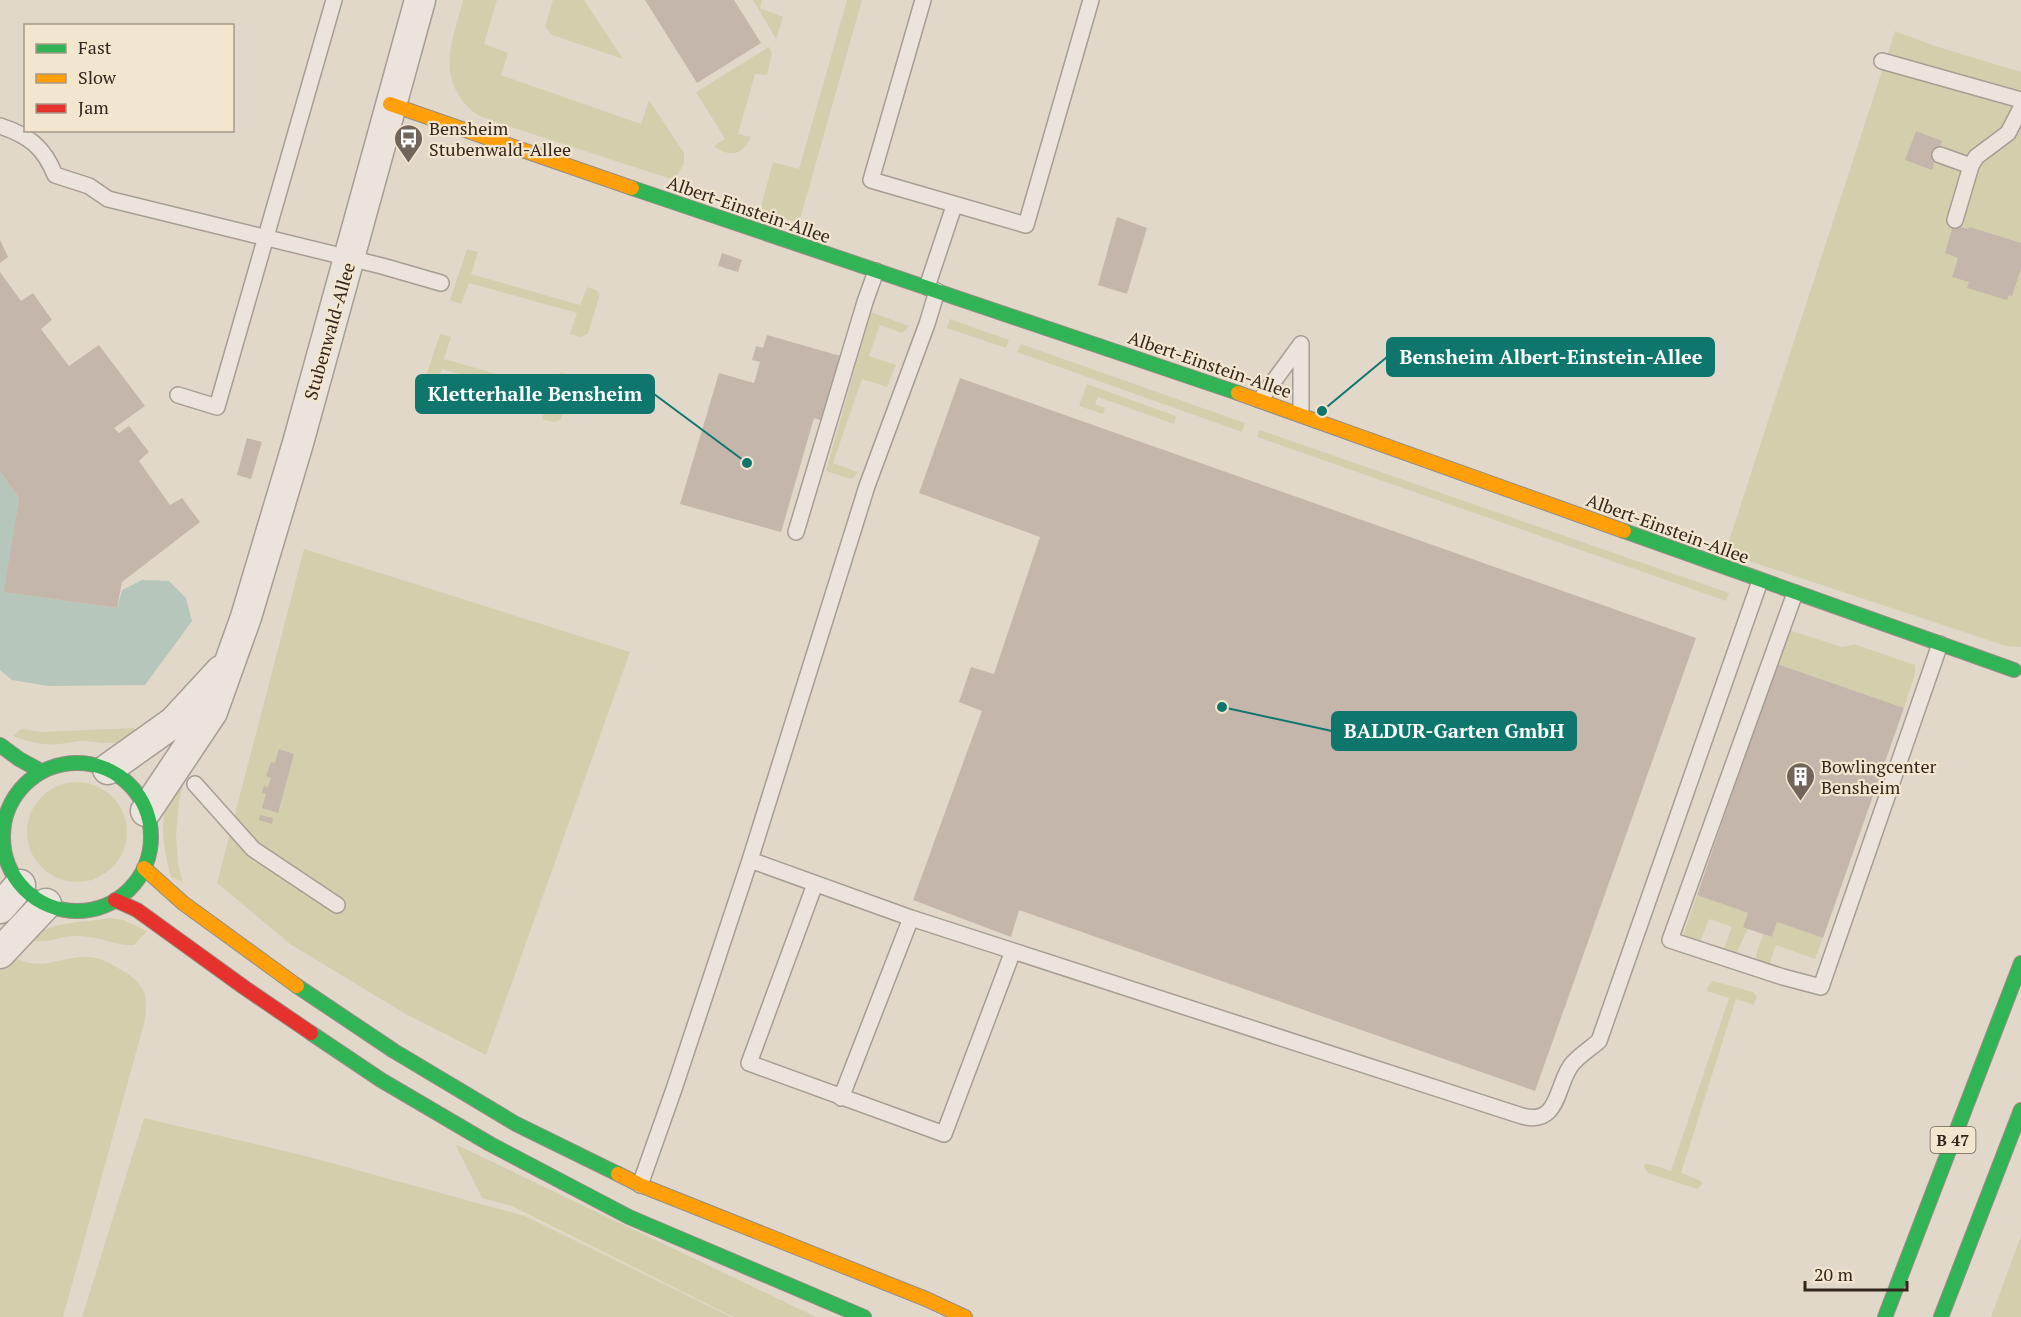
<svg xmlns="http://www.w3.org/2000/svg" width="2021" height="1317" font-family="'PT Serif',serif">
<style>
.green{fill:#d3cfad}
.water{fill:#b6c6ba}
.building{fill:#c5b6ab}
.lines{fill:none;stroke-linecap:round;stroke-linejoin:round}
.lane-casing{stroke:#a69d94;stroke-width:18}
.street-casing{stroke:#a69d94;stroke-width:33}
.fast-casing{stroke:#968d83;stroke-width:16}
.slow-casing{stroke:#968d83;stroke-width:16}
.jam-casing{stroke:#968d83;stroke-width:16}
.lane{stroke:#eae4dc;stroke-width:15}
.street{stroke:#eae4dc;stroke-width:30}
.fast{stroke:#30b455;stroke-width:14}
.slow{stroke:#ff9f0a;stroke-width:14}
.jam{stroke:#e5322d;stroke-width:14}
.labels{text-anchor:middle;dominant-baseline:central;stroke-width:4.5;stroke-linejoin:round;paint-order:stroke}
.shield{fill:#f3e6cf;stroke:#6d6052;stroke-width:1.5}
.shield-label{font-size:16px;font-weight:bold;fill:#34261d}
.poi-label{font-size:18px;fill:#34261d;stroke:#f3e6cf;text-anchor:start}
.street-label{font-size:18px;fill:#34261d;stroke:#f3e6cf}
.leader{fill:none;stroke:#0f766e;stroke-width:2}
.callout-dot{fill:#0f766e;stroke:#f3e6cf;stroke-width:2}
.callout{fill:#0f766e;stroke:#0f766e;stroke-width:2}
.callout-label{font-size:20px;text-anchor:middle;font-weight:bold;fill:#fff}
</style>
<rect width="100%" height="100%" fill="#e1d8ca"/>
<path class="green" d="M463,0H497L484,44L508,53L501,75L641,124L649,100L684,153V164L674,180L496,122C489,119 477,116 471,110C435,76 453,40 463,0Z
M553,0H584L623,59L552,35L545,27Z
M753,0H762L760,8L783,17L776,39Z
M847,0H862L799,223L762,212V202L773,162L799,169Z
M1895,31L1935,46L2021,72V647L2006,646L1725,553Z
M769,47L772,53L767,75L755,74L738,134L751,137C743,155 729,158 714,146L725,139L696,92Z
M467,249L478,252L471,274L580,305L587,287L596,290L600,294L588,334L581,337L570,334L577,313L469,283L461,304L450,300Z
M871,312L909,326L902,333L880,325L869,356L896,365L887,387L862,379L833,463L858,472L853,478L850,479L826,471Z
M950,319L1009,340L1006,348L947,328Z
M440,334L451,337L444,359L553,390L560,372L569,375L573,379L561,419L554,422L542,419L549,399L442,369L433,389L423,385Z
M1021,344L1245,423L1242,432L1017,352Z
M1087,384L1176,416L1174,424L1098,397L1095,404L1105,408L1103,414L1079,406Z
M1260,430L1729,593L1726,601L1257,437Z
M304,549L630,652L486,1055L404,1013L290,944L217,883Z
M1789,630L1842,647L1854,644L1915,665V674L1904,708L1777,664Z
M133,728L139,733C114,747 110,743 84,741C75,741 68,743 60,744C43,746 29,742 13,736L21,729L41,732Z
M180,778L183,784L179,801L176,836L178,864L183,882L171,877C165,855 159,826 167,804C170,795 175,787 180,778Z
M27 832a50 50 0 1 1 100 0a50 50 0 1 1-100 0Z
M1697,895L1748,913V929L1736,954H1730L1723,951L1732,927L1709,919L1700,942L1683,936Z
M109,918L123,920L147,931L134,945C115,946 97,936 78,936C59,935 45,946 27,939C55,920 77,924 109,918Z
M1777,922L1823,938L1815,959L1776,945L1769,966L1757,961L1756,955L1763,934L1772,937Z
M13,956C42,975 65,952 96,958C107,961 116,967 125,972C146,985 148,998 145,1020L63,1317H0V971Z
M1713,981L1753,992L1757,997L1754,1005L1736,999L1681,1173L1699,1180L1703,1183L1697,1189L1648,1173L1644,1167L1645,1164H1650L1671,1171L1729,998L1707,991V988Z
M144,1118L306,1156L525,1216L731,1317H82Z
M455,1144L816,1317H733L512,1206L482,1198Z
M2021,1236V1317H1991Z"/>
<path class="water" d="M0,472L19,498L5,592L117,608L122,590L142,580L169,581L186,598L192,621L145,685L48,686L12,680L0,670Z"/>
<path class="building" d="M645,0H734L761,43L697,83Z
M1916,131L1942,141L1932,170L1905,160Z
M1117,217L1147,228L1127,294L1098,285Z
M1953,225L1968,229L1970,227L2021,243V269L2012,296L2009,295L2007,300L1967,288L1969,282L1952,277L1958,258L1945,253Z
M0,240L8,257L0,263Z
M722,253L742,260L738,272L718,266Z
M0,272L21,301L33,293L52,320L41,329L69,366L99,345L145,406L114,428L119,433L129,426L149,452L139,461L170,505L182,498L200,522L122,582L117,608L4,592L19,498L0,472Z
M767,335L844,357L825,422L814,418L781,532L680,504L719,373L754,383L760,362L752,360L756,346L763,348Z
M960,378L1696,638L1535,1091L1019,910L1011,937L913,900L982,711L959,702L971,667L994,674L1040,537L919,493Z
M247,438L262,442L251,479L237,475Z
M1777,664L1904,708L1823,938L1777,922L1772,937L1748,929L1743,927L1748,913L1697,895Z
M279,749L294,754L278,813L262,808L266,794L262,793L264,786L268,787L271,778L266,776L271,762L275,763Z
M260,815L273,818L272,824L259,820Z"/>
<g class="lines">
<defs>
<path id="lane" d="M923,0L871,180L1026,225L1091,0
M1882,61L2021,100
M0,126C28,135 44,147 55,175L89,186L108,199L382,266L441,283
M1940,155L1971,166
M1955,220L1971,166L1976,157L2008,133L2021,108
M927,287L954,206
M1301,344V414
M178,395L217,407L334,0
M1260,400L1301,344
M796,532L865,302L876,271
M1795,593L1670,940L1783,977L1821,987L1940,644
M195,784L253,849L337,905
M750,860L911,918L1013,951L944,1134L749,1063L815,884
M1013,951L1522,1116C1561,1127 1556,1081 1573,1063C1580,1055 1591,1048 1599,1041L1760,581
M841,1098L911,918
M640,1185L674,1089L750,860L867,486L927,324L937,291"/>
<path id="street" d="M108,769L174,722L221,671
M146,811L212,712L246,617L298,443L420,0
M0,908L20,885
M0,953L46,904"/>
<path id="fast" d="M632,188L1238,393
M1624,531L2014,670
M0,745L19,759L41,771
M3 837a74 74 0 1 1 148 0a74 74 0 1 1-148 0Z
M297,986L394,1051L516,1124L618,1174
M311,1033L381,1080L490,1144L629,1217L864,1317
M857,1314L861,1317
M1885,1317L2021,963
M1941,1317L2021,1110"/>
<path id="slow" d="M390,104L632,188
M1238,393L1624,531
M144,868L183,903L297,986
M618,1174L640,1185L926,1299L965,1317"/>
<path id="jam" d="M115,900L137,910L245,988L311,1033"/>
</defs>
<use href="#lane" class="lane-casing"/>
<use href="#street" class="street-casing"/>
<use href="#fast" class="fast-casing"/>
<use href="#slow" class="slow-casing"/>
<use href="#jam" class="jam-casing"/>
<use href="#lane" class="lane"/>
<use href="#street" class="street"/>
<use href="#fast" class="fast"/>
<use href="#slow" class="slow"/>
<use href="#jam" class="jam"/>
</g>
<defs>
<symbol id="bus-pin" viewBox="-11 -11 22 30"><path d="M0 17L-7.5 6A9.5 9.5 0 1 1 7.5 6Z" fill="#71645a" stroke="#f3e6cf"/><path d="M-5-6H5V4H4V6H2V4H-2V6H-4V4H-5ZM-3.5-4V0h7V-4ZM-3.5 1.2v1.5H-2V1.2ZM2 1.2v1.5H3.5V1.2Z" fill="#fff"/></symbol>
<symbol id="building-pin" viewBox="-11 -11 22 30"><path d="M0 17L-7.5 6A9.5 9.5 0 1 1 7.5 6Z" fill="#71645a" stroke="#f3e6cf"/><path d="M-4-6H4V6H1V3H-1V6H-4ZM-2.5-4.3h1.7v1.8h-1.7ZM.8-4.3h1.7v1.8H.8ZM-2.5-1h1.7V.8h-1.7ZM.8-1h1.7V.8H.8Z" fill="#fff"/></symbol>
</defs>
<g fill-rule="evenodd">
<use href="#bus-pin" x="392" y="122" width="33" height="45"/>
<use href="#building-pin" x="1784" y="760" width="33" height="45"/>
</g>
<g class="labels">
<rect class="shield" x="1930.5" y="1127" width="45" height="26" rx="4.5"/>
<g class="shield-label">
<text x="1953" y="1140">B 47</text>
</g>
<g class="poi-label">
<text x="429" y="128">Bensheim<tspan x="429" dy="21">Stubenwald-Allee</tspan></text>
<text x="1821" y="766">Bowlingcenter<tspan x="1821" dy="21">Bensheim</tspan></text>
</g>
<g class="street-label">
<text transform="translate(749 209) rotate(19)">Albert-Einstein-Allee</text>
<text transform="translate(329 331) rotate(-74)">Stubenwald-Allee</text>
<text transform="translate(1210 364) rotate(19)">Albert-Einstein-Allee</text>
<text transform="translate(1668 528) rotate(20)">Albert-Einstein-Allee</text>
</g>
</g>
<path class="leader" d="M1322 411L1387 357M747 463L654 394M1222 707L1332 731"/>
<g class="callout-dot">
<circle cx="1322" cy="411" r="6"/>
<circle cx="747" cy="463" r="6"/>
<circle cx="1222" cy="707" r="6"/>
</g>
<g class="callout">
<rect x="1387" y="338" width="327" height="38" rx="6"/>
<rect x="416" y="375" width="238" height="38" rx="6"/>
<rect x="1332" y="712" width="244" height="38" rx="6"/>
</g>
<g class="callout-label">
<text x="1551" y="364">Bensheim Albert-Einstein-Allee</text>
<text x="535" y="401">Kletterhalle Bensheim</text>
<text x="1454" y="738">BALDUR-Garten GmbH</text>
</g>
<rect x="24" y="24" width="210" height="108" fill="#f3e6cf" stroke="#a79988" stroke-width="1.5"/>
<rect x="36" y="44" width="30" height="9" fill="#30b455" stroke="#a79988" stroke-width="1.5"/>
<text x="78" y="54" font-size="18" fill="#34261d">Fast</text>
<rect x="36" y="74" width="30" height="9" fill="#ff9f0a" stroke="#a79988" stroke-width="1.5"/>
<text x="78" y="84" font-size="18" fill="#34261d">Slow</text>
<rect x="36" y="104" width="30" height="9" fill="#e5322d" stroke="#a79988" stroke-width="1.5"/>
<text x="78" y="114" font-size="18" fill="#34261d">Jam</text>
<path d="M1805 1281v9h102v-9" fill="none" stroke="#34261d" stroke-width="3"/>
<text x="1814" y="1281" font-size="18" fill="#34261d" stroke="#f3e6cf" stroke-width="4.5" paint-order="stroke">20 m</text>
</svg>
